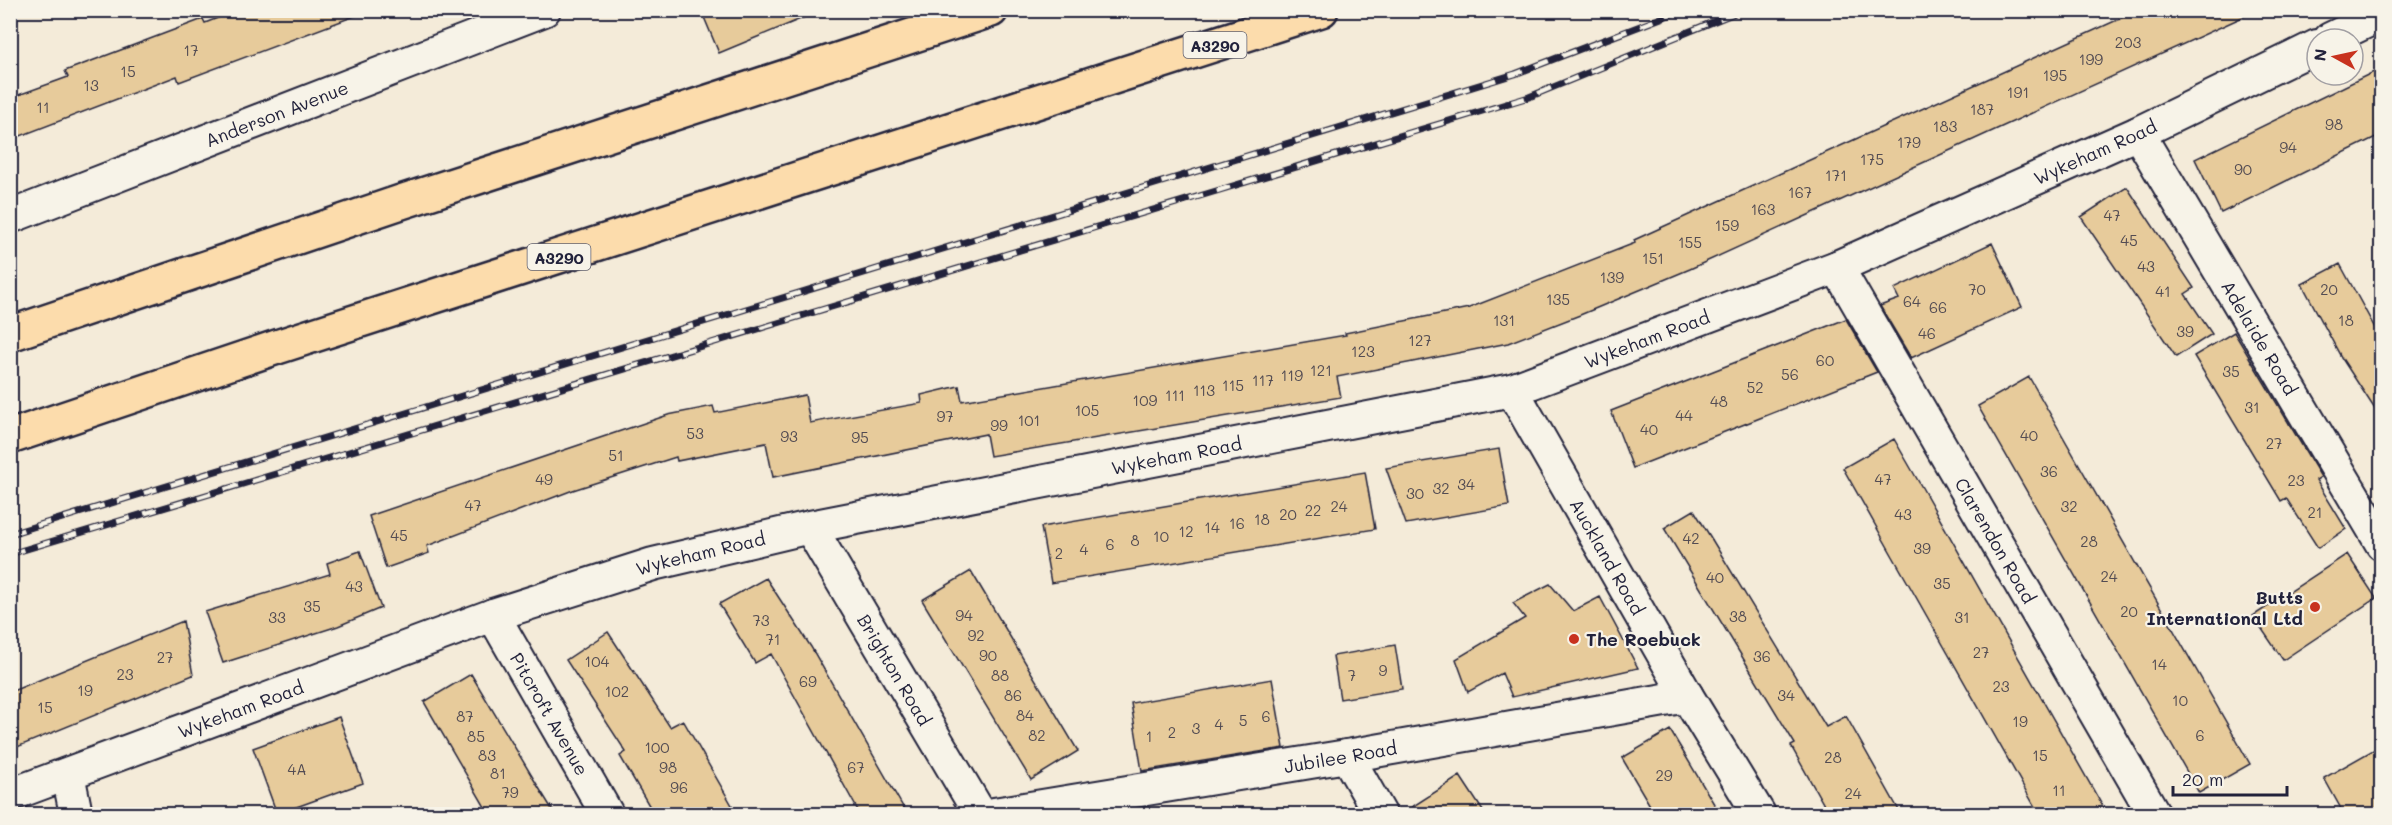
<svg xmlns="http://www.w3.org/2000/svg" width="2392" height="825" font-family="Mali,sans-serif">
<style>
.building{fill:#e7cb9b;stroke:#22223b;stroke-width:1.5}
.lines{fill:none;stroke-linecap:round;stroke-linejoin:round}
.minor-casing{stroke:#22223b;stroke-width:36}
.primary-casing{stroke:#22223b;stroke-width:38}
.minor{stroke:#f7f3e8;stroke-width:32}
.primary{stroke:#fcdcac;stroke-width:33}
.rail-casing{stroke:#22223b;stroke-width:7}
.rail{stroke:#f7f3e8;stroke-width:4.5;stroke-dasharray:14;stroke-linecap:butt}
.poi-dot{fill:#c8321e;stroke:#f7f3e8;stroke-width:2}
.labels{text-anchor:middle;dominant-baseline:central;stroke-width:4.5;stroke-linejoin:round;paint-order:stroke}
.number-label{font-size:15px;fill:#534c53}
.shield{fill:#f7f3e8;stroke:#62616f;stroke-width:1.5}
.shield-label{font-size:16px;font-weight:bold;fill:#22223b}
.street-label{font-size:18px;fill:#22223b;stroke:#f7f3e8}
.poi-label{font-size:18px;font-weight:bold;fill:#22223b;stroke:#f7f3e8;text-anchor:end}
</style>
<rect width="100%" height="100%" fill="#f4ebd9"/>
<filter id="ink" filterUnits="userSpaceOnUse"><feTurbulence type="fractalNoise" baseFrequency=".0167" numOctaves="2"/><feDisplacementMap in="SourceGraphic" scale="12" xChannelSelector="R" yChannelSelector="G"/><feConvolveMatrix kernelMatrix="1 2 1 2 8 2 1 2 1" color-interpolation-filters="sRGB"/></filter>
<g filter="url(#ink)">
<path class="building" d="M238,10H359L360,14L179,82L177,76L10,140V98L68,77L65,71L203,19L205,23Z
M701,10H820V11L719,53Z
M2139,10H2258L1690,269L1580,315L1508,343L1337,377L1341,397L990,456L986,434L773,477L766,443L677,461L676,457L573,490L427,546L429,553L386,568L369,516L668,415L713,406L715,413L805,395L810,423L922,403L921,395L959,386L962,401L1346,335L1345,333L1469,308L1635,243L1634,240Z
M2382,68V134L2221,213L2195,159Z
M2127,187L2194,288L2185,294L2212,334L2176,357L2081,217Z
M1992,243L2022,307L1911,358L1880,306L1899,299L1894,289Z
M2340,264L2382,341V420L2341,357L2302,284Z
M1846,319L1877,372L1633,468L1611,411Z
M2234,332L2321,477L2316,480L2346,529L2318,548L2286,498L2281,501L2194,356Z
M2029,377L2250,764L2199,793L1978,406Z
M1894,439L1924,491L2107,814H2039L1891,553L1843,468Z
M1499,449L1509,506L1406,524L1386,468Z
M1365,472L1375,529L1051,583L1041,527Z
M1694,510L1826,727L1846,716L1901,814H1829L1791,746L1795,744L1664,528Z
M360,551L381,608L338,626L223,663L205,612L330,574L327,563Z
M2347,554L2376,598L2283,660L2253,616Z
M971,571L1078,751L1031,780L922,600Z
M766,578L811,647L907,814H860L771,654L755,663L719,604Z
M1550,584L1573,611L1600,597L1638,668L1512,697L1502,673L1468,692L1456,659L1525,618L1513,603Z
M183,621L193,675L10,750V692Z
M608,632L670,727L683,720L737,814H654L620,756L626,752L566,660Z
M1395,645L1402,689L1340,699L1333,656Z
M471,674L539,788L555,814H489L424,702Z
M1272,679L1284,748L1142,771L1131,703Z
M339,717L363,783L277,814L253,748Z
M1670,730L1682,750L1720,814H1655L1622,758Z
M2382,745V814H2344L2324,778Z
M1460,776L1485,814H1401Z"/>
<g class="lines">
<defs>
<g id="minor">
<path d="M2330,39L2382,14"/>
<path id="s1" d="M2138,133L2382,544"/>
<path id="s2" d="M10,217L544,10"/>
<path id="s3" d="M1837,267L2154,814"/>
<path id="s4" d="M1512,390L1687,696L1759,814"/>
<path id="s5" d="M810,527L980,814"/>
<path id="s6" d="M493,615L607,814"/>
<path d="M1347,756L1380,814"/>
<path d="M68,774L76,814"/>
<path id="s7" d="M10,795L493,615L653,564L810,527L1512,390L1837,267L2138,133L2317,46"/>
<path id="s8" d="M994,814L1347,756L1687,696"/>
</g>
<path id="primary" d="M10,334L401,202L991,10
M10,437L277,347L1321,10"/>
</defs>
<use href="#minor" class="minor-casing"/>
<use href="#primary" class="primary-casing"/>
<use href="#minor" class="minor"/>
<use href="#primary" class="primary"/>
<defs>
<path id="rail" d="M10,534L1515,74L1682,10
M10,554L1529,97L1742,10"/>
</defs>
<use href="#rail" class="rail-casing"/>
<use href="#rail" class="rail"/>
</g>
</g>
<g class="poi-dot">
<circle cx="2315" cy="607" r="6"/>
<circle cx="1574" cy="639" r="6"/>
</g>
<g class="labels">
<g class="number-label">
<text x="2128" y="42">203</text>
<text x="191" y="50">17</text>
<text x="2091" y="59">199</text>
<text x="128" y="71">15</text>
<text x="2055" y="75">195</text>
<text x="91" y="85">13</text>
<text x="2018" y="92">191</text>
<text x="43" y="107">11</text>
<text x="1982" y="109">187</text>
<text x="2334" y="124">98</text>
<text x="1945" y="126">183</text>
<text x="1909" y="142">179</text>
<text x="2288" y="147">94</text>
<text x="1872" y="159">175</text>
<text x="2243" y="169">90</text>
<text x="1836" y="175">171</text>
<text x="1800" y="192">167</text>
<text x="1763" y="209">163</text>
<text x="2112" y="215">47</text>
<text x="1727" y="225">159</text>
<text x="2129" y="240">45</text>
<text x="1690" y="242">155</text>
<text x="1653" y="258">151</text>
<text x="2146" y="266">43</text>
<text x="1612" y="277">139</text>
<text x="1977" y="289">70</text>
<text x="2329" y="289">20</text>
<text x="2163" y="291">41</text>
<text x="1558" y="299">135</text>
<text x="1912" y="301">64</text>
<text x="1938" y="307">66</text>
<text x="1504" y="320">131</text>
<text x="2346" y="320">18</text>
<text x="2185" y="331">39</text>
<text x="1927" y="333">46</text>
<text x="1420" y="340">127</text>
<text x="1363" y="351">123</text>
<text x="1825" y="360">60</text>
<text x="1321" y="370">121</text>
<text x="2231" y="371">35</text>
<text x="1790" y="374">56</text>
<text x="1292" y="375">119</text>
<text x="1263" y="380">117</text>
<text x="1233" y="385">115</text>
<text x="1755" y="387">52</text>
<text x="1204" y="390">113</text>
<text x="1175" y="395">111</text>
<text x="1145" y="400">109</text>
<text x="1719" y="401">48</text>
<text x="2252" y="407">31</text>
<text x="1087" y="410">105</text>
<text x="1684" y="415">44</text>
<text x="945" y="416">97</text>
<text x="1029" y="420">101</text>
<text x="999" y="425">99</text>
<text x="1649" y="429">40</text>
<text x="695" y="433">53</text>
<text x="2029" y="435">40</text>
<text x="789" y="436">93</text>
<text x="860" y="437">95</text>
<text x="2274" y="443">27</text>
<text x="616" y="455">51</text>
<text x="2049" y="471">36</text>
<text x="544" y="479">49</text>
<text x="1883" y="479">47</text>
<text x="2296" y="480">23</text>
<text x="1466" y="484">34</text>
<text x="1441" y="488">32</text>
<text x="1415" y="493">30</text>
<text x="473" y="505">47</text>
<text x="1339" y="506">24</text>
<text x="2069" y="506">32</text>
<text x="1313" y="510">22</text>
<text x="2315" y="512">21</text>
<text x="1288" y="514">20</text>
<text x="1903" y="514">43</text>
<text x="1262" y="519">18</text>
<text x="1237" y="523">16</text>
<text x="1212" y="527">14</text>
<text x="1186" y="531">12</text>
<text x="399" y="535">45</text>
<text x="1161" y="536">10</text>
<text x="1691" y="538">42</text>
<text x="1135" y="540">8</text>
<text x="2089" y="541">28</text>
<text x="1110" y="544">6</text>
<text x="1922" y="548">39</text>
<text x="1084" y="549">4</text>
<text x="1059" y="553">2</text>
<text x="2109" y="576">24</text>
<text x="1715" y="577">40</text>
<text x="1942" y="583">35</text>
<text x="354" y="586">43</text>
<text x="312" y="606">35</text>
<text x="2129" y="611">20</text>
<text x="964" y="615">94</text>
<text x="1738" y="616">38</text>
<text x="277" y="617">33</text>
<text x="1962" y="617">31</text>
<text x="761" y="620">73</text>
<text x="976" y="635">92</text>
<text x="773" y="639">71</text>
<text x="1981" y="652">27</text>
<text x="988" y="655">90</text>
<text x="1762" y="656">36</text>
<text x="165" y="657">27</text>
<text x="597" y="661">104</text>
<text x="2159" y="664">14</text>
<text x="1383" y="670">9</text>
<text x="125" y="674">23</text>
<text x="1000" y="675">88</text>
<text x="1352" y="675">7</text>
<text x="808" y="681">69</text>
<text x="2001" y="686">23</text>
<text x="85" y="690">19</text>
<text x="617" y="691">102</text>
<text x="1013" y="695">86</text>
<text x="1786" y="695">34</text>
<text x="2180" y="700">10</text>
<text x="45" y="707">15</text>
<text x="1025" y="715">84</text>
<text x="465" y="716">87</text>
<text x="1266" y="716">6</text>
<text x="1243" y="720">5</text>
<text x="2020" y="721">19</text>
<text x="1219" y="724">4</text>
<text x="1196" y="728">3</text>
<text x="1172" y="732">2</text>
<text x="1037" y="735">82</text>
<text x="2200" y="735">6</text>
<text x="476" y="736">85</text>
<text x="1149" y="736">1</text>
<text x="657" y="747">100</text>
<text x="487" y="755">83</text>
<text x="2040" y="755">15</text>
<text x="1833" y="757">28</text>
<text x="668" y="767">98</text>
<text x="856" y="767">67</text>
<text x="297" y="769">4A</text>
<text x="498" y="773">81</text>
<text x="1664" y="775">29</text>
<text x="679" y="787">96</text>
<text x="2059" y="790">11</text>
<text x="510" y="792">79</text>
<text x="1853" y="793">24</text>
</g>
<g class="shield">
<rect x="1183.5" y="32" width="63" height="26" rx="4.5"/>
<rect x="527.5" y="244" width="63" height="26" rx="4.5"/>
</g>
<g class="shield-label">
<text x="1215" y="45">A3290</text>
<text x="559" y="257">A3290</text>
</g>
<g class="street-label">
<text stroke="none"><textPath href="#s2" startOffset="286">Anderson Avenue</textPath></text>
<text stroke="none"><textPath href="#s7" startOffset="2190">Wykeham Road</textPath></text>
<text stroke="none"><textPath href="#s7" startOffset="1704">Wykeham Road</textPath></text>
<text stroke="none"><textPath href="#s1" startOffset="238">Adelaide Road</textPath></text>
<text stroke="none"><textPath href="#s7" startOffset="1218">Wykeham Road</textPath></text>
<text stroke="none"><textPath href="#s3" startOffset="316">Clarendon Road</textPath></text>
<text stroke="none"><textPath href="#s7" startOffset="732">Wykeham Road</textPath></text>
<text stroke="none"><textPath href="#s4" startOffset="192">Auckland Road</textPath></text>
<text stroke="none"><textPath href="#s5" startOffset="166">Brighton Road</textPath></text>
<text stroke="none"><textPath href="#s7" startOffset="246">Wykeham Road</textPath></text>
<text stroke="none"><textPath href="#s6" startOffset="114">Pitcroft Avenue</textPath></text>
<text stroke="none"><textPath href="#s8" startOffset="351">Jubilee Road</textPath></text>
</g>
<g class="poi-label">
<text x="2303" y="597">Butts<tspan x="2303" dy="21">International Ltd</tspan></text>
<text x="1586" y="639" text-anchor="start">The Roebuck</text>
</g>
</g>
<rect width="2392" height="825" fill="none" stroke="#f7f3e8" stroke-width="36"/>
<rect x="18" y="18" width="2356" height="789" fill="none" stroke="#22223b" stroke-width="2" filter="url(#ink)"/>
<g transform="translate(2335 57) rotate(278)"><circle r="28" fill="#f7f3e8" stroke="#a29fa3" stroke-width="1.5"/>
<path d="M0-4.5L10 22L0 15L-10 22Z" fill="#c8321e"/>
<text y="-9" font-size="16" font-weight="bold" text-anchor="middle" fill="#22223b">N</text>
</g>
<path d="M2173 786v9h114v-9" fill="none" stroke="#22223b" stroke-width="3"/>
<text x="2182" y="786" font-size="18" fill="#22223b" stroke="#f7f3e8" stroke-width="4.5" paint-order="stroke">20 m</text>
</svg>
